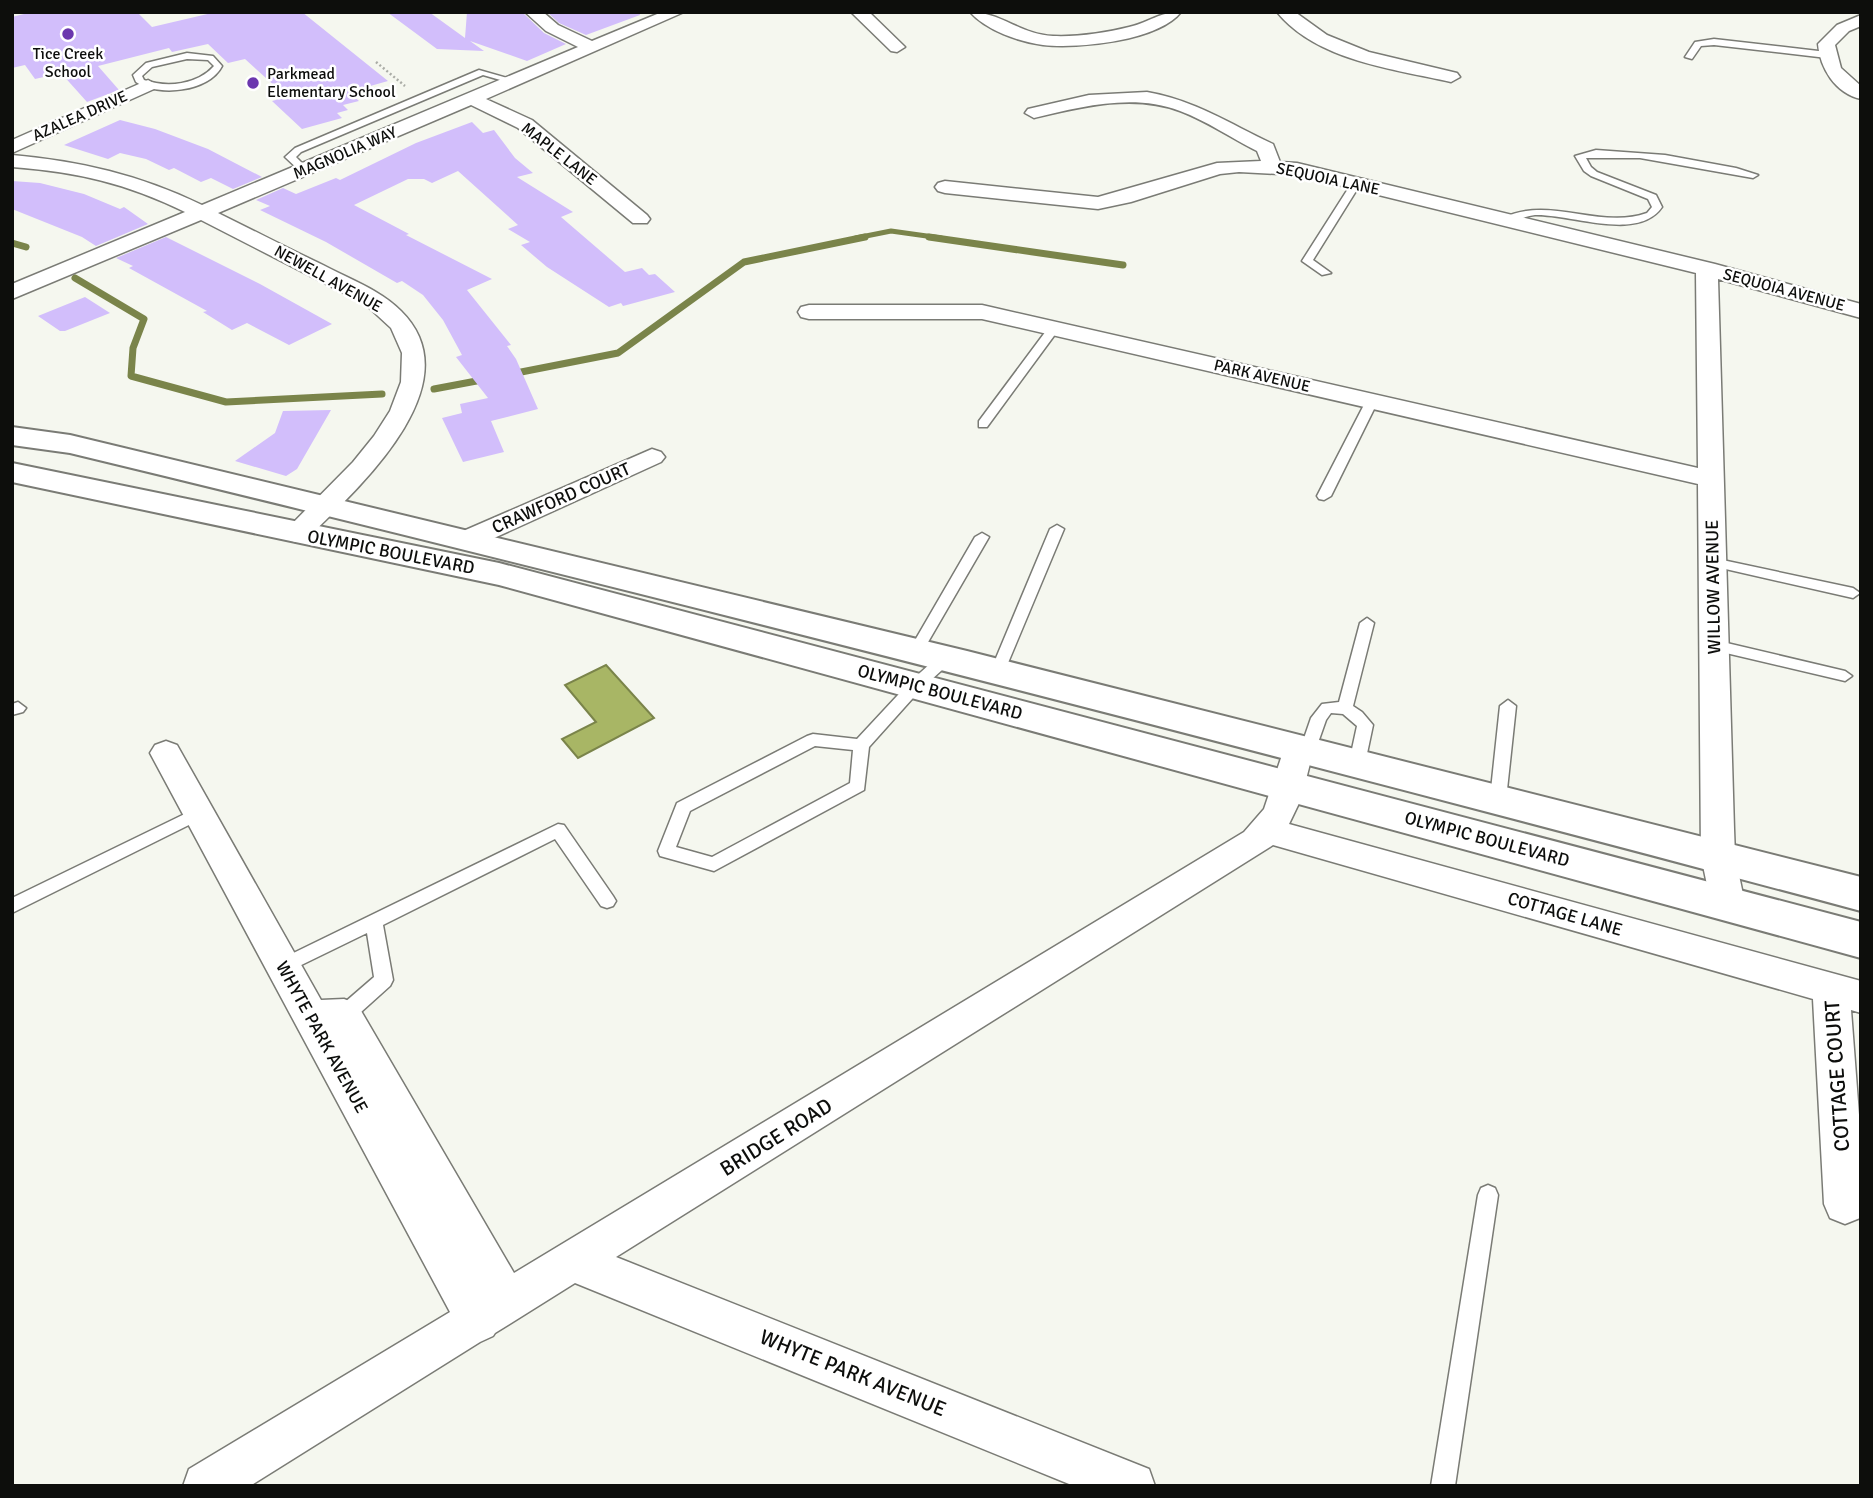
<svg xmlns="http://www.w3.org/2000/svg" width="1873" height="1498" font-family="Signika,sans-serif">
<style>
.water{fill:#a8b665;stroke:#7a844a;stroke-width:2}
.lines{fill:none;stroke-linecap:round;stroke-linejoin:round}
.stream-far1{stroke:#7a844a;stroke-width:5}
.stream{stroke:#7a844a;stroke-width:7}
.building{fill:#d2befb}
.lane-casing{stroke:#7a7b75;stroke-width:3}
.street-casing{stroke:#7a7b75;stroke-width:3}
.secondary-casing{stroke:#7a7b75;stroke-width:4}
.path{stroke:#aaaca6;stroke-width:2.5;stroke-dasharray:2 2.5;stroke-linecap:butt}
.lane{fill:#fff;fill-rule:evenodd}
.street{fill:#fff;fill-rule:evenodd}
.secondary{fill:#fff;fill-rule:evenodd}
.poi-dot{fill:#6b37ae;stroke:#fff;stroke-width:2.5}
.labels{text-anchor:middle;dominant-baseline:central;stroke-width:5;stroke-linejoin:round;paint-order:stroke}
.far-poi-label{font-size:16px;fill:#0d0e0c;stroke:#fff}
.far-street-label{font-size:16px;fill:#0d0e0c;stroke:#fff}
.street-label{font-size:18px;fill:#0d0e0c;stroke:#fff}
.near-street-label{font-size:21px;fill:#0d0e0c;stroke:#fff}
</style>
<rect width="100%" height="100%" fill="#f5f7ef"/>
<path class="water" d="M606,665L654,718L578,758L562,739L596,722L565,685Z"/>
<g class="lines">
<path class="stream-far1" d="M856,238L891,231L941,238"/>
<path class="stream" d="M929,237L1123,265
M12,243L26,247
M75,278L144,319L133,348L131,376L226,402L382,394
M511,374L618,353L744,262L865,237
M434,389L487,379"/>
</g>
<path class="building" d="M32,12H137L152,27L216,12H302L388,81L349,92L359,101L343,105L348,110L337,113L342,118L302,129L272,101L287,97L245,59L228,63L208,44L172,52L169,48L98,66L119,90L87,102L61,73L35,79L25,65L12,68V17Z
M387,12H429L465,38L467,12H522L544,33L566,44L527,61L470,41L484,51L437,49Z
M547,12H639L640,15L586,35L559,23Z
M120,120L155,129L208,149L262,177L233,189L211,178L201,182L174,168L169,170L146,159L120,153L108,159L64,145Z
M472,122L483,133L494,130L515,158L533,173L517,177L573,212L561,217L625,272L642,268L649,275L655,274L675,292L623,306L621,303L609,307L547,267L521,245L530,242L508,229L518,225L458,171L432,183L424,179H408L354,205L409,234L406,235L492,279L467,290L511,345L507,346L516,359L538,409L491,421L504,452L463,462L442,418L462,413L460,404L488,398L456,357L462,355L443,320L423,295L402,281L397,283L326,242L260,210L270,206L256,200L283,188L296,194L336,178L340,180L416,143Z
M12,181L40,183L84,194L120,209L124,207L148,224L96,246L82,237L12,209Z
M166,237L260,284L332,324L289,345L247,323L232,330L203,312L207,311L129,268L133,266L116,258Z
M85,297L110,313L65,331H60L38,316Z
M331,410L297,469L286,476L235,461L275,433L283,411Z"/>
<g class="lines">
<defs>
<path id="lane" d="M1714,39L1827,52L1831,55L1827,58L1714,45L1701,46L1692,59L1685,57L1695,42Z
M187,53L213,56L222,66C209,92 158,97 136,82L133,75L146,63ZM187,59L208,60L214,66C197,85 167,88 144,80L142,76L152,67Z
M479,70L518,81L514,84L483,75L301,152L296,157L307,168V172H301L285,157L295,148Z
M1596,150L1665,155L1736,168L1758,175L1753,178L1640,158H1586L1591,167L1597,172L1656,195L1662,207C1638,242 1572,214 1535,215C1524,216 1514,223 1503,222V218C1550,195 1600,230 1647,213L1652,207L1648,199L1591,176L1584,171L1575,156Z
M1353,181L1361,183L1313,260L1331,273L1322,275L1302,261Z
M1053,326L1059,329L987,427H979V421L1049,327Z
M1372,397L1378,401L1331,496L1324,500L1319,499L1317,496L1366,401Z
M1057,525L1064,529L1005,670L1003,674H993L991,670L1050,529Z
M982,533L989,537L924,649L922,653H912L910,649L975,537Z
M1713,558L1853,588L1860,593L1853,598L1708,565L1706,562Z
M1367,618L1374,623L1353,706L1362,712L1373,725L1365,763L1363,767H1351L1349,763L1357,726L1343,714L1331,713L1326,720L1314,754L1308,756L1300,750L1311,718L1322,704L1339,702L1360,623Z
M1714,640L1845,671L1852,676L1845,681L1709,649L1707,645L1709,641Z
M947,652L952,653L954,657L952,661L921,689L869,747L864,790L714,871L660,856L658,851L677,803L807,736L813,734L857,739L911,681L942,653ZM815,746L853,750L850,783L712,857L676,847L690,811Z
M1508,700L1516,706L1506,799L1504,803H1492L1490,799L1500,706Z
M18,702L26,708L23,712L12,715V704Z
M199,807L205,809L207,813L205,817L12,913V898Z
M558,824L564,825L613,896L616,901L613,906L607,908L601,906L555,839L383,925L393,980L390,986L351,1021L344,1023L337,1021L335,1015L337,1009L374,977L367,933L289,971L283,974L277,971L274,966L277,961Z
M1488,1185L1495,1188L1498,1195L1455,1486H1431L1478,1195L1481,1188Z"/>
<path id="street" d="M525,12H543L558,25L592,41L662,12H684L486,99L532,120L647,215L650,219L647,223H633L518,128L471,105L218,213C253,230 287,248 323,265C349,279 379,289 401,311C475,384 357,490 306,539L296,542L286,539L283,533L353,462L374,436L390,411L401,382L402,353L391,328L365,304L201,220L12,299V284L185,212C126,183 77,172 12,167V155C80,161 140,175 202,205L578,47L546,31Z
M851,12H869L905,47L897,52L891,51Z
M970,12C1001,12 1021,35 1053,36C1078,37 1105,33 1129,27C1151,22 1158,12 1181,12C1158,41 1078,49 1043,45C1019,42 986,30 970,12Z
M1277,12H1295L1327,35L1369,52L1457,73L1460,77L1451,82C1394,69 1317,61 1277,12Z
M1861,15V26L1849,31L1835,45L1841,68L1861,86V99C1835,93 1820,68 1818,44L1837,25Z
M148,80L157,85L154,89L12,153V140Z
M1147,92C1194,100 1230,124 1273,144L1280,162L1297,163L1715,264L1861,304V318L1718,279L1734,829L1735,856L1745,904L1740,914L1728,918L1716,914L1711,904L1701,856L1698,484L982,319H809L801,317L798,312L801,307L809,305H982L1698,468L1696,273L1297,175L1239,172L1220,174L1131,202L1098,209L945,193L938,191L935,187L938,183L945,181L1098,197L1217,163L1261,161L1257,151C1231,138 1207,121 1180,111C1133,93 1080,107 1034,118L1025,113L1028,109L1089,95Z
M652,449L661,452L665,457L661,462L481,544L471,547L461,544L457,538L461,532Z
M1298,736L1309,740L1314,748L1301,799L1289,824L1861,981V1013L1851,1010L1861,1141L1860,1218L1845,1224L1830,1218L1824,1204L1813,999L1273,845L616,1257L1149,1469L1155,1486H1074L575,1283L495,1333L493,1336L480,1342L250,1486H183L189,1469L450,1312L150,753L155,745L166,741L177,745L321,1000L344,999L357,1004L514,1273L1244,832L1264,809L1287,740Z"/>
<path id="secondary" d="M12,427L70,435L967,651L1861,877V911C1266,752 669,598 70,453L12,445Z
M12,463L499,563L1861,922V958L499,585L12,482Z"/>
</defs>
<use href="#lane" class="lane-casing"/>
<use href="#street" class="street-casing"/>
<use href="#secondary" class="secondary-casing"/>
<path class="path" d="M376,62L405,86"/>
<use href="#lane" class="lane"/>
<use href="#street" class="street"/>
<use href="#secondary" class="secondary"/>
</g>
<g class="poi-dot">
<circle cx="68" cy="34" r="7"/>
<circle cx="253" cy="83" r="7"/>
</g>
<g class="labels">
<g class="far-poi-label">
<text x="68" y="54">Tice Creek<tspan x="68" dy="18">School</tspan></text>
<text x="267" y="74" text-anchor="start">Parkmead<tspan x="267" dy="18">Elementary School</tspan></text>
</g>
<g class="far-street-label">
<text transform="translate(80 116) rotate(-24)">AZALEA DRIVE</text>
<text transform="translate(345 153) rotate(-23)">MAGNOLIA WAY</text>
<text transform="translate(559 154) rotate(38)">MAPLE LANE</text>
<text transform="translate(1328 179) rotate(12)">SEQUOIA LANE</text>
<text transform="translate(328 279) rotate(29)">NEWELL AVENUE</text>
<text transform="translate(1784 290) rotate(15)">SEQUOIA AVENUE</text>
<text transform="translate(1262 376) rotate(13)">PARK AVENUE</text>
</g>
<g class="street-label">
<text transform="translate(561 498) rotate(-24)">CRAWFORD COURT</text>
<text transform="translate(391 552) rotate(11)">OLYMPIC BOULEVARD</text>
<text transform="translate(1713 587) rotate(-91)">WILLOW AVENUE</text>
<text transform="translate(940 692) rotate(15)">OLYMPIC BOULEVARD</text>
<text transform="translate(1487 839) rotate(15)">OLYMPIC BOULEVARD</text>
<text transform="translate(1565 914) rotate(16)">COTTAGE LANE</text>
<text transform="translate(322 1037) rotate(61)">WHYTE PARK AVENUE</text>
</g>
<g class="near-street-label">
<text transform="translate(1837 1076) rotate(-94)">COTTAGE COURT</text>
<text transform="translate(776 1137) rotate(-32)">BRIDGE ROAD</text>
<text transform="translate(853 1373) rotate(22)">WHYTE PARK AVENUE</text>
</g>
</g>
<rect width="1873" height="1498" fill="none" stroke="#0d0e0c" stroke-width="28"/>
</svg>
